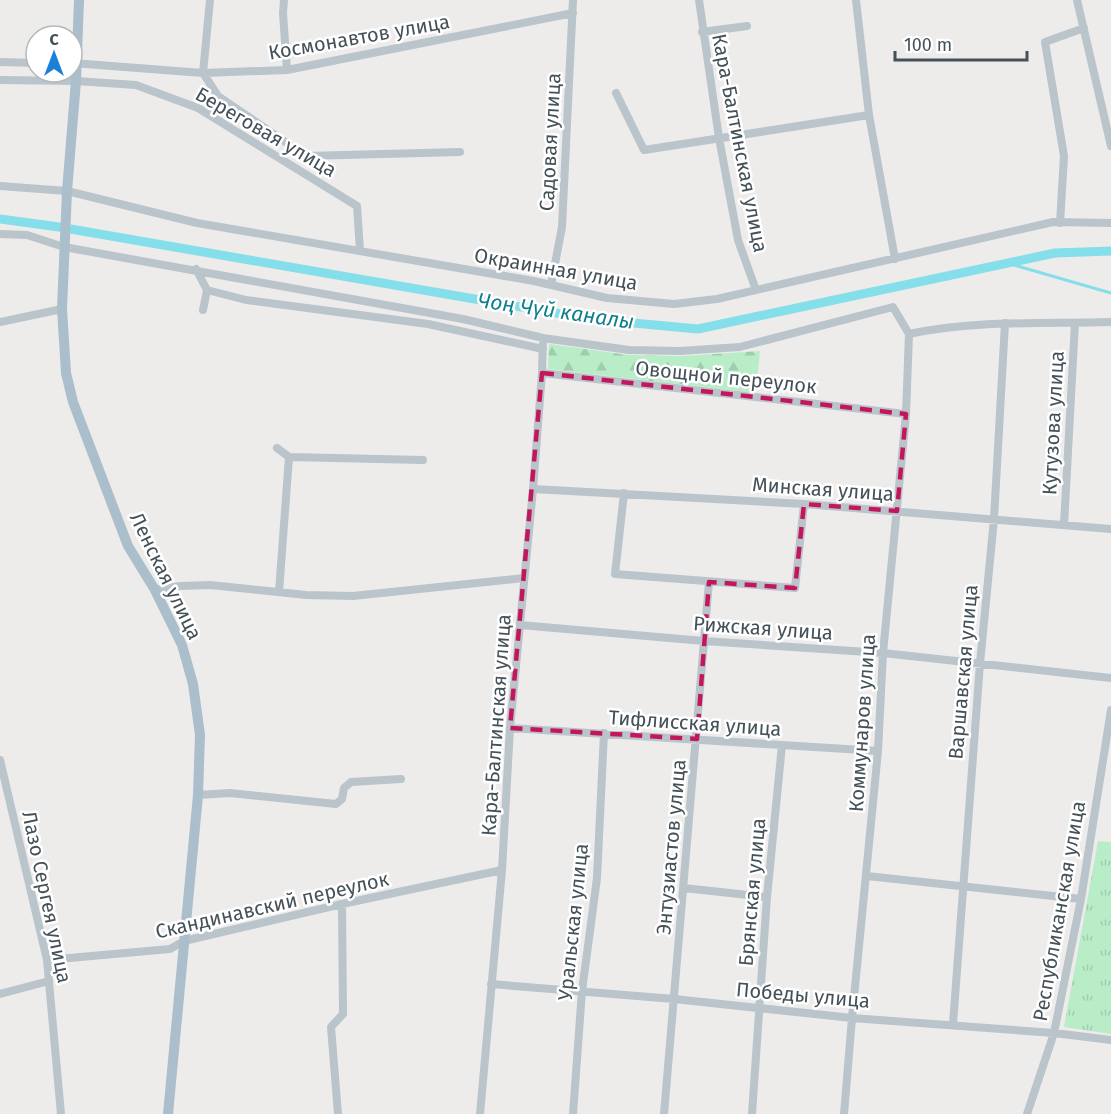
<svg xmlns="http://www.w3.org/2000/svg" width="1111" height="1114" font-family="'Fira Sans',sans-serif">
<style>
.forest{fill:url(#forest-firs)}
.park{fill:url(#park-tufts)}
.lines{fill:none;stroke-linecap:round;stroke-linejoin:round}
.stream{stroke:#85dfea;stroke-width:3}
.canal{stroke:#85dfea;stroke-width:9}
.minor{stroke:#b9c4cb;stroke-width:8}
.major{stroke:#aabecb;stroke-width:10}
.marked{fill:none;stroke:#c2185b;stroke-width:4.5;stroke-dasharray:12 8;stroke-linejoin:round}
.labels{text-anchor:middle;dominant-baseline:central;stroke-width:5;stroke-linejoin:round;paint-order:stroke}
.street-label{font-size:20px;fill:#445158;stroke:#fff}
.water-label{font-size:21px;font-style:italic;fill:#0e7e8c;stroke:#fff}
</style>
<defs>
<pattern id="forest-firs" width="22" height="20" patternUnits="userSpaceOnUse" patternTransform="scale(1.5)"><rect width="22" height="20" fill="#b8edc7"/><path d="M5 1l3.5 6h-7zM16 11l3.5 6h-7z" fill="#9fcdad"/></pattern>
<pattern id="park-tufts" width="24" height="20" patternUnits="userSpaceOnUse" patternTransform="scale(1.5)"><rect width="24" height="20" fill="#b8edc7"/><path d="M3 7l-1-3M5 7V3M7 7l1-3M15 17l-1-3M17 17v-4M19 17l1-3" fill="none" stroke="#9fcdad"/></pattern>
</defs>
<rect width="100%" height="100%" fill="#eeebeb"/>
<path class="forest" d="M549,344L629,355L683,356L760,351L756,393L548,369Z"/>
<path class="park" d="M1098,841L1111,842V1034L1064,1027Z"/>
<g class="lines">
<path class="stream" d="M1007,263L1111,293"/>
<path class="canal" d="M0,219L59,227L590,319L698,329L1055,253L1111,251"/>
<path class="minor" d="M210,0L203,73L218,96L306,156L460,152
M284,0L283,13L287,70
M699,0L719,138L738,240L756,290
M856,0L869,115L895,259
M1077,0L1111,146
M702,32L747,26
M0,62L36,63
M72,63L203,73L287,70L573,13
M0,80L76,81L136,85L198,108L357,206L360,251
M616,93L644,150L869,115
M0,186L67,191L197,223L534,281L607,298L674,304L717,299L1053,222L1111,223
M1060,223L1064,156L1045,42L1084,28
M0,234L27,235L64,247L463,319L543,338L629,350L680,351L740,347L893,307L909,334
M196,269L207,290L203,310
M551,285L562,227L573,0
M207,290L246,300L428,324L543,349
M0,322L62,309
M909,334C975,320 1044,324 1111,322
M542,373L906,414
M277,448L289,457L423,460
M533,489L804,504L1111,529
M624,493L615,574L795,588L804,504
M1064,525L1075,323
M155,590L180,586L210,585L306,595L353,596L524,578
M279,592L289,457
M520,625L704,641L883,653L1111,678
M510,728L878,751
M0,760L47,960L61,1114
M198,795L230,793L336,804L342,799L344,788L351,782L401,779
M867,876L1081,899
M684,888L767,897
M47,960L170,949L184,941L342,904L502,870
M491,984L674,999L852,1018L1054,1033L1111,1040
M0,994L49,981
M953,1024L980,663L994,519L1005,323
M338,1114L331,1027L343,1014L342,904
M480,1114L502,870L510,728L533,489L542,373L543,338
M573,1114L582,991L597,878L604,733
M664,1114L709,582
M752,1114L767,897L782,745
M844,1114L852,1018L878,751L883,653L906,414L909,334
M1027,1114L1054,1033L1081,899L1111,710"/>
<path class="major" d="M79,0L76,81L67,191L62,309L66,373L73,402L128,546L155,590L182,645L193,684L200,735L198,795L168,1114"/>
</g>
<path class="marked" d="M542,373L906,414L897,511L804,504L795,588L709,582L697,739L510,728Z"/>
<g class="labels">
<g class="street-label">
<text transform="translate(359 37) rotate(-10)">Космонавтов улица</text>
<text transform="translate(266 132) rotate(30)">Береговая улица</text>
<text transform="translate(550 142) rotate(-87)">Садовая улица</text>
<text transform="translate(740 143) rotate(79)">Кара-Балтинская улица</text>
<text transform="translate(556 269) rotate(10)">Окраинная улица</text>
<text transform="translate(726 377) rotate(6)">Овощной переулок</text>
<text transform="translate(1053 423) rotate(-87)">Кутузова улица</text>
<text transform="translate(823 489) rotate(4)">Минская улица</text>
<text transform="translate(166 576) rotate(64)">Ленская улица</text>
<text transform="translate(763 628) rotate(4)">Рижская улица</text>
<text transform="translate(963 672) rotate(-85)">Варшавская улица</text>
<text transform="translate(695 723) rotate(4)">Тифлисская улица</text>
<text transform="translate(862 723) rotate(-86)">Коммунаров улица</text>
<text transform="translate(496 725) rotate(-86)">Кара-Балтинская улица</text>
<text transform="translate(671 847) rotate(-85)">Энтузиастов улица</text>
<text transform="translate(752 892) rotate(-85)">Брянская улица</text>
<text transform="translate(47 897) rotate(78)">Лазо Сергея улица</text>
<text transform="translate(272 905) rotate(-13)">Скандинавский переулок</text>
<text transform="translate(1059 911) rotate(-80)">Республиканская улица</text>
<text transform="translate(573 922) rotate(-84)">Уральская улица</text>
<text transform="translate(803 995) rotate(5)">Победы улица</text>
</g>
<g class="water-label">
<text transform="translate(556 311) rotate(8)">Чоң Чүй каналы</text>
</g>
</g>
<g transform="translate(54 54)"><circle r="28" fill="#ffffff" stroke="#b4b9bc" stroke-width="1.5"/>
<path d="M0-4.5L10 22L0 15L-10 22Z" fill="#1a80d9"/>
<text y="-9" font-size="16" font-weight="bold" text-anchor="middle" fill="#445158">С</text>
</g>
<path d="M895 51v9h132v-9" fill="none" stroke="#445158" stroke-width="3"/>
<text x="904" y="51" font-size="18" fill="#445158" stroke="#ffffff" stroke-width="4.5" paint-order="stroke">100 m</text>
</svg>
